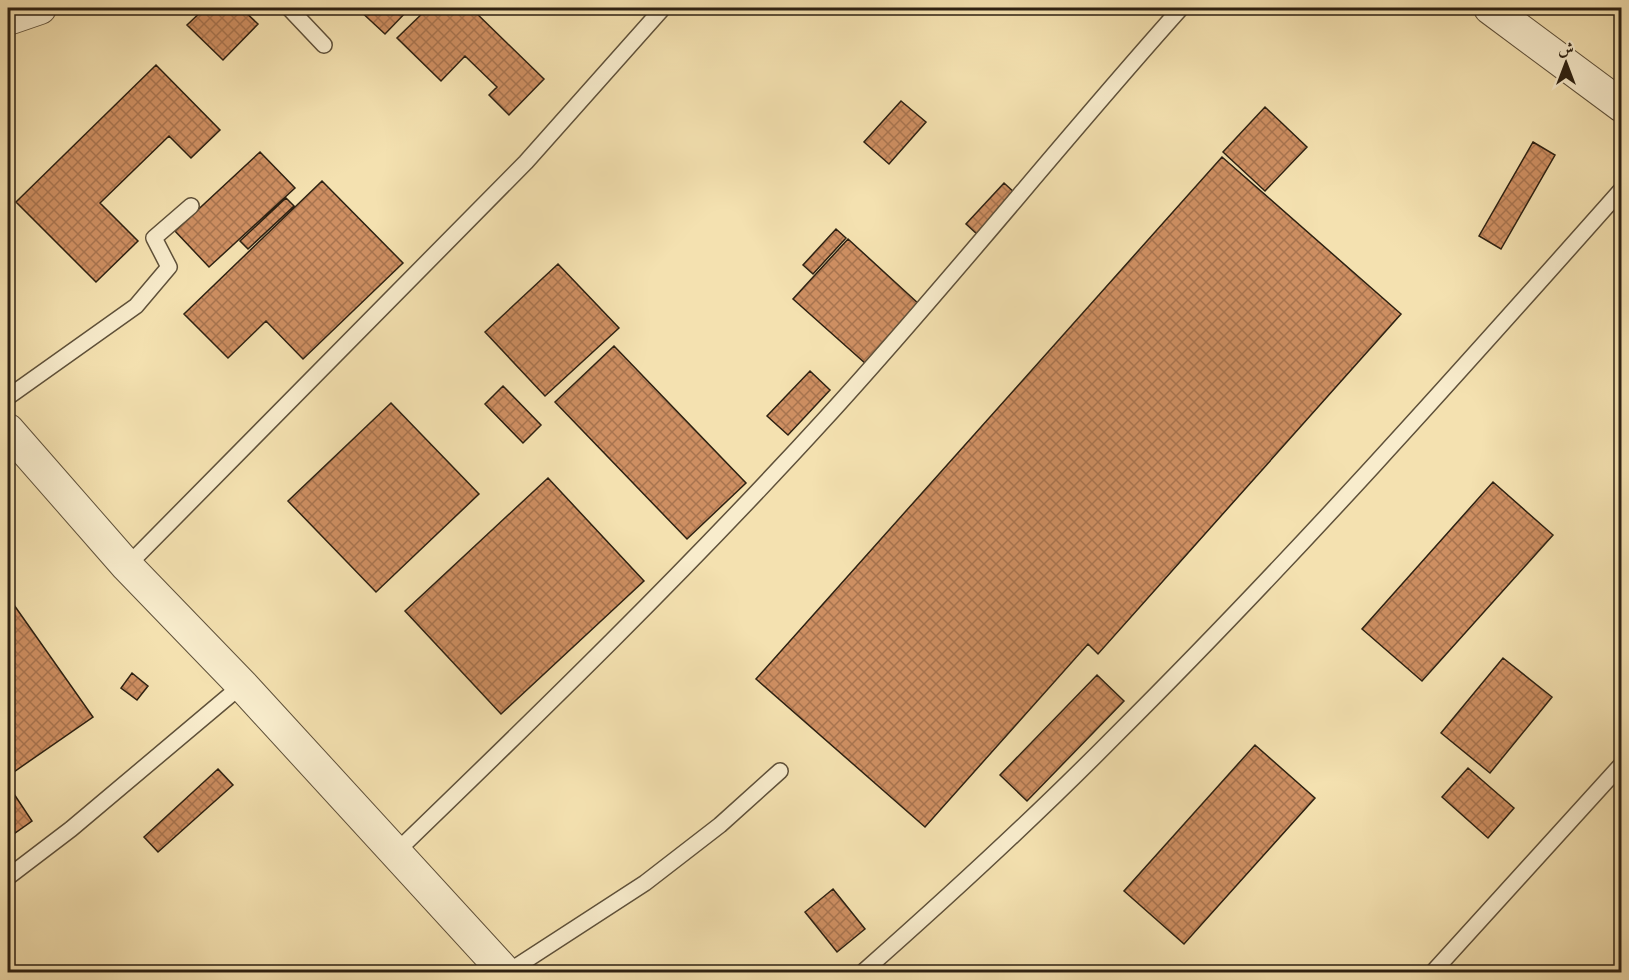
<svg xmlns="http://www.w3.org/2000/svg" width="1629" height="980" font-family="'IM FELL English',Amiri,serif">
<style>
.building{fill:url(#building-cross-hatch);stroke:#2d2112;stroke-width:1.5}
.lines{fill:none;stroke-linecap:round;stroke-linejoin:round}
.lane-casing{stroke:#5f513a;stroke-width:18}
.street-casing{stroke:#5f513a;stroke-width:34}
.lane{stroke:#f8eccc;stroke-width:15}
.street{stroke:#f8eccc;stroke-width:32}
</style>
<defs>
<pattern id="building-cross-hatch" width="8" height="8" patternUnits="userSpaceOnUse" patternTransform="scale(1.5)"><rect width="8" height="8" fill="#ce8f62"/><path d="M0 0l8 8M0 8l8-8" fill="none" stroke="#a8744f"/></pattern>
</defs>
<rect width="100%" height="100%" fill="#f4e1b0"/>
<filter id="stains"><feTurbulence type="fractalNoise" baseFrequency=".00333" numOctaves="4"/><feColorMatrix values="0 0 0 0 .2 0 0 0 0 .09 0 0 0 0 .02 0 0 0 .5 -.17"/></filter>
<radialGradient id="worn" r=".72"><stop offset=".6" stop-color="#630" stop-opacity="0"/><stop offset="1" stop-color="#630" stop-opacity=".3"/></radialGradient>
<path class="building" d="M205,8H241L258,24L223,60L187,25Z
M357,8H410L385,34Z
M428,8H471L544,79L509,115L489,95L497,87L465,56L441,81L397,38Z
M156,65L220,130L191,158L169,136L100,203L138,241L96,282L16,202Z
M901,101L926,122L889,164L864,142Z
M1265,107L1307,147L1265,191L1223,152Z
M1533,142L1555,155L1501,249L1479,236Z
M260,152L295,188L209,267L175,231Z
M1222,157L1401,314L1098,654L1088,644L925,827L756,679Z
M322,181L403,263L303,359L266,321L228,358L184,314Z
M1004,183L1016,194L978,235L966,224Z
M286,198L294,206L248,249L240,241Z
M836,229L846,238L813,274L803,265Z
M848,239L920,305L866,364L793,299Z
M558,264L619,328L545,396L485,332Z
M614,346L746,483L687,539L555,402Z
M810,371L830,390L788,435L767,416Z
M503,386L541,425L523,443L485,404Z
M391,403L479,494L376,592L288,501Z
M548,478L644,581L501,714L405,611Z
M1493,482L1553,535L1422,681L1362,629Z
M14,605L93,717L8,776V610Z
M1503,658L1552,697L1490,773L1441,733Z
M132,673L148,686L137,700L121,688Z
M1097,675L1124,701L1027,801L1000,775Z
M1255,745L1315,798L1184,944L1124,891Z
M1468,768L1514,808L1488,838L1442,797Z
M218,769L233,785L158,852L144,837Z
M8,785L32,821L8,838Z
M833,889L865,929L837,952L805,912Z"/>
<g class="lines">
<defs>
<path id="lane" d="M289,8L324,45
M8,397L136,306L169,267L154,238L191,206
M127,566L526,162L663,8
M395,853C541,712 687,570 824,420C947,286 1060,143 1181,8
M8,877L71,829L242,685
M508,972L645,883L720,825L780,771
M863,972C949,896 1034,818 1115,736C1291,561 1457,375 1622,189
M1433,972L1622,764"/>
<path id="street" d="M1490,8L1622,106
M8,19L40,8
M8,430L127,566L242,685L505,972"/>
</defs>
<use href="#lane" class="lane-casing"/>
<use href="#street" class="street-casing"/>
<use href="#lane" class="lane"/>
<use href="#street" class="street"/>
</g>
<rect width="1629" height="980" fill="none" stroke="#f4e1b0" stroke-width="30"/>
<rect x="9" y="9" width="1611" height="962" fill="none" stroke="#2d2112" stroke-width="3"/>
<rect x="15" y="15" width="1599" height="950" fill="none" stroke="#2d2112" stroke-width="1.5"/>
<g transform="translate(1566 63)" stroke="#f8eccc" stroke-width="4.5" paint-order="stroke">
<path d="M0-4.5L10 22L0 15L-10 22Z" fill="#2d2112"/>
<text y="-9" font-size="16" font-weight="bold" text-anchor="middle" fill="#2d2112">ش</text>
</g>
<rect width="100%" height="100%" filter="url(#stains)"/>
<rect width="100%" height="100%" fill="url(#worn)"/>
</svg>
